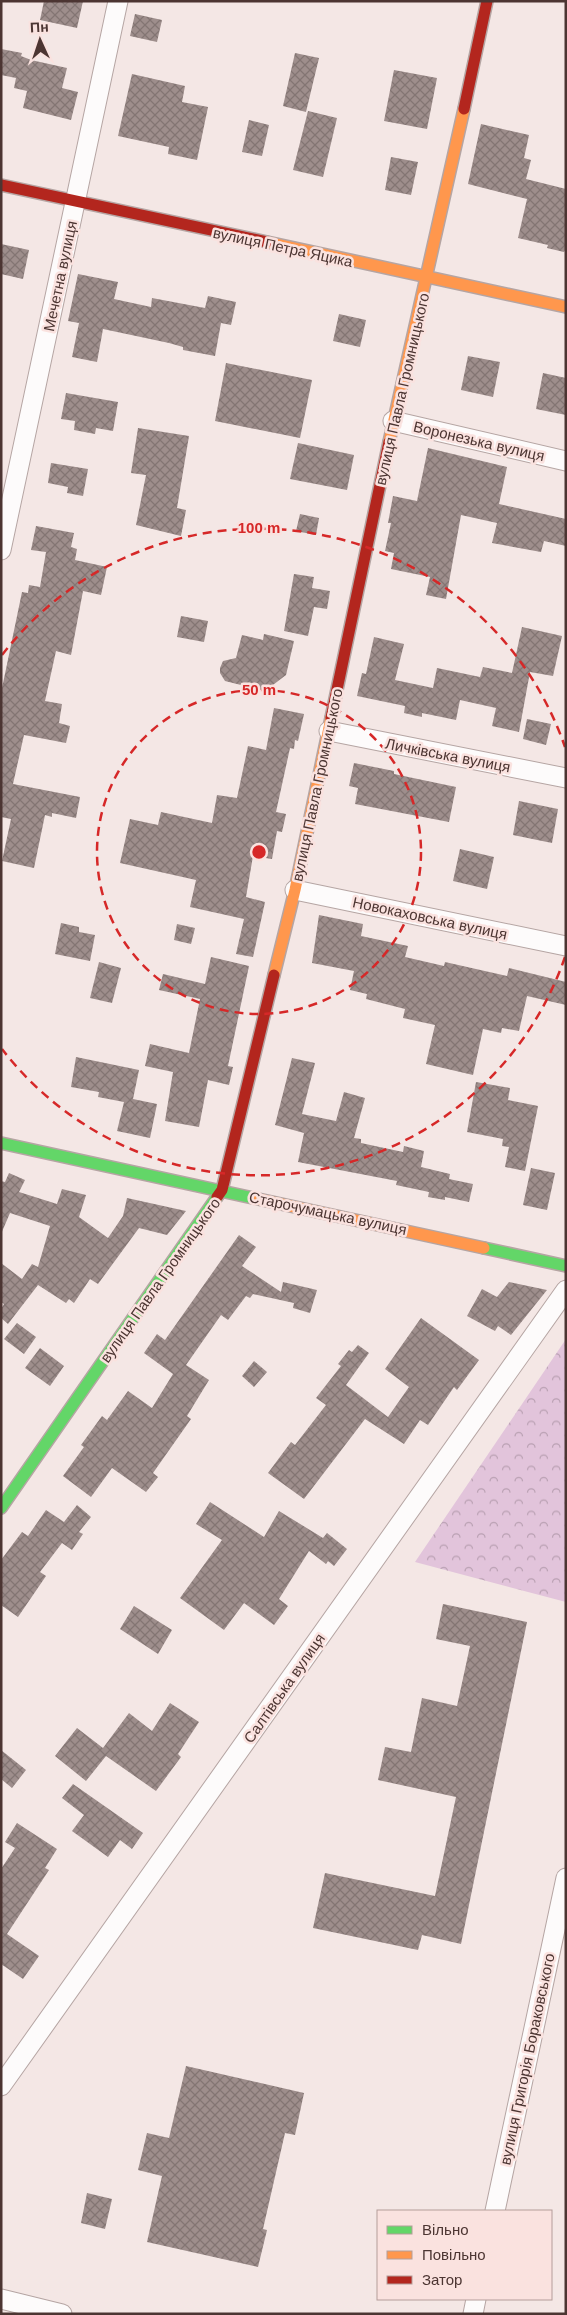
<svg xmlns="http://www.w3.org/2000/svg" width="567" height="2315" font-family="Helvetica,sans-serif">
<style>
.park{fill:url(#park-crowns)}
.building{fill:url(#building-cross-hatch)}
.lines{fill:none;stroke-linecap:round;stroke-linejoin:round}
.street-casing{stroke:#b5a5a3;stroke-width:21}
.fast-casing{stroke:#b5a5a3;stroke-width:14}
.slow-casing{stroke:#b5a5a3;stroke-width:14}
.jam-casing{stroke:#b5a5a3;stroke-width:14}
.street{stroke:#fdfbfb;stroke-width:19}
.fast{stroke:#63d668;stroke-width:11}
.slow{stroke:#ff974d;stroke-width:11}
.jam{stroke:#b3261e;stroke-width:11}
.ring{fill:none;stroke:#d62828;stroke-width:2.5;stroke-dasharray:9 6}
.labels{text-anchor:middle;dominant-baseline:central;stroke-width:5;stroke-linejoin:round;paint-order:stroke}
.street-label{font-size:15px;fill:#4c3532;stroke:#fae2df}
.centre{fill:#d62828;stroke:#fae2df;stroke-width:2.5}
.ring-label{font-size:15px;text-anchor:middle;font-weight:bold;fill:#d62828;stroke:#fae2df;stroke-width:5;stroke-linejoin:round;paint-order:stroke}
</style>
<defs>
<pattern id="park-crowns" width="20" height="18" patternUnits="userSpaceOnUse" patternTransform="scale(1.25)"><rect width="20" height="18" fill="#e2c4db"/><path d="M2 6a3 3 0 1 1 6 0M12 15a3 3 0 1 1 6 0" fill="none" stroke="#b9a0b2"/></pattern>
<pattern id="building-cross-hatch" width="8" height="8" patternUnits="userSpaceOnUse" patternTransform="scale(1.25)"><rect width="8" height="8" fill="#9e8e8c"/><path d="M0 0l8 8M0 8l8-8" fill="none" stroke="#837573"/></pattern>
</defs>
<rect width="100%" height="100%" fill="#f4e7e5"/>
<path class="park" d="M566,1339V1602L415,1562Z"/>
<path class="building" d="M44,1H83L77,28L40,20Z
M135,14L162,20L157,42L130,36Z
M1,49L22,53L21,56L31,60L67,68L62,88L78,92L71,120L23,108L27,91L14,88L16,78L1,75Z
M295,53L319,58L306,112L283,106Z
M394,70L437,78L427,129L384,121Z
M132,74L185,86L182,102L208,107L197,160L168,154L169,147L118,136Z
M308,111L337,118L323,177L293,170Z
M249,120L269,125L262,156L242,152Z
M481,124L529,135L524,158L531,160L526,179L566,189V249L564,252L547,248L548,245L518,238L527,199L468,184Z
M391,157L418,162L411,195L385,190Z
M1,244L29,250L23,279L1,274Z
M78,274L118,282L114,299L151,307L152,298L205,308L208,296L236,302L231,325L221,323L215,356L183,350V347L169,343L103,329L97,362L72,357L79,323L68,321Z
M339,314L366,320L360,347L333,341Z
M468,356L500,362L493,397L461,390Z
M226,363L312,380L300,438L215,421Z
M543,373L566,378V415L536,409Z
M66,393L118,402L113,431L96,428L95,434L74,430L75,421L61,419Z
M138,428L189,436L177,508L186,510L181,536L136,525L146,475L131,473Z
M298,443L354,455L347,490L290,479Z
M428,448L507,467L499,504L566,519V546L544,541L541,552L492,543L497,523L461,515L446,599L426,595L430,577L391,569L394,553L385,551L391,523H388L393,496L417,501Z
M51,463L88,469L83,496L67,493L68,487L48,483Z
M300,514L319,518L316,535L296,531Z
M36,526L74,533L71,547L77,549L75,560L107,567L101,595L83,591L71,655L56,651L45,701L62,704L59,723L70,726L66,743L24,735L13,784L80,797L76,818L52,813V817L45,815L34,868L2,861L11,819L1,817V693L22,592L28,593L29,585L40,587L46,552L31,550Z
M294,574L314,577L312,588L330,591L327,609L314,607L308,636L284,631Z
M181,616L208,621L204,642L177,637Z
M522,627L562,636L553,676L530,672L519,732L492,726L496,708L460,700L456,720L422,713V717L404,713L405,706L357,696L362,673L366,674L374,637L404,644L395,680L433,688L437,668L480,677L483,667L512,673Z
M264,634L294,641L286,675L265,691L225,681L220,673V668L223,661L236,658L242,635L263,640Z
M274,708L304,714L298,741L295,740L294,749L290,748L276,812L286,814L282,832L277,831L272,859L253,856L246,897L265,902L253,957L236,954L244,919L190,907L196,880L120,863L130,819L158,825L161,812L212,823L217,795L237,798L248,746L266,750Z
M527,719L551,724L546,745L523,739Z
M354,763L394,771V774L456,787L449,822L355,804L358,788L349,786Z
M519,801L558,809L552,843L513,835Z
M460,849L494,857L487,889L453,881Z
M319,915L363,924L361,936L408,946L405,957L444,966L445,962L507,976L509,968L566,982V1005L527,996L519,1031L502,1028L501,1033L483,1029L473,1075L426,1064L435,1025L403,1018L405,1009L366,999L367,994L350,990L354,971L312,963Z
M61,923L79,927V932L95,935L90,961L55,954Z
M177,924L195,928L191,944L174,940Z
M211,957L249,966L228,1066L233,1067L229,1085L208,1080L199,1127L165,1121L173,1072L145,1066L150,1044L189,1053L200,999L159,990L163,974L205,984Z
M99,962L121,968L112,1003L90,998Z
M76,1057L139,1070L133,1099L157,1104L150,1138L117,1131L124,1102L98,1097L99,1092L71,1087Z
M292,1058L315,1063L302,1114L336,1121L344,1092L365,1098L354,1138L361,1139V1143L403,1152L404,1146L424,1151L421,1167L450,1174L449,1179L473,1184L469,1202L445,1197V1200L428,1197L429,1192L396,1185L397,1181L298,1162L304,1133L275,1125Z
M476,1082L510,1088L508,1100L538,1106L525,1171L505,1167L509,1147L502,1146L503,1139L467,1132Z
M531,1168L555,1173L547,1210L523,1205Z
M9,1173L25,1180L19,1192L57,1204L62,1189L86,1195L79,1217L108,1238L123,1216L127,1198L186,1211L167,1235L139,1228L98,1284L90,1279L74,1303L69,1299L66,1303L38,1285L8,1324L1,1318V1309L4,1304L1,1302V1263L22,1279L32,1264L38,1267L50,1226L10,1213L1,1234V1181L5,1182Z
M239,1235L256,1247L242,1266L281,1292L283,1282L317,1290L310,1313L293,1308L294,1303L253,1294L250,1298L246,1296L228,1320L221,1315L186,1365L209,1380L187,1416L191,1419L153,1473L158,1477L146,1492L112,1468L91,1497L63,1476L84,1447L81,1445L102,1416L107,1420L128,1391L152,1408L173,1374L144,1353L157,1334L165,1340Z
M509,1282L547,1290L511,1335L498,1326L495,1331L467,1316L482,1289L497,1297Z
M421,1318L479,1360L457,1390L454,1387L428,1425L420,1420L404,1444L365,1419L304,1499L268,1473L291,1442L295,1445L326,1405L316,1398L341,1366L338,1364L349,1350L352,1352L358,1345L369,1353L346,1385L388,1417L409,1387L385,1369Z
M17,1323L36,1337L24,1354L4,1339Z
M40,1348L64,1366L50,1386L25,1368Z
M254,1361L267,1372L254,1387L242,1376Z
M210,1502L264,1537L279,1511L323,1538L327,1533L347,1549L334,1566L328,1561L326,1564L309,1551L279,1599L288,1606L274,1625L244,1603L224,1630L180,1598L222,1540L196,1524Z
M77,1505L91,1517L79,1532L83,1534L72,1550L62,1543L40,1572L46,1576L18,1617L1,1605V1560L22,1532L28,1536L46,1510L64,1522Z
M443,1604L527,1622L461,1944L422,1935L418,1950L313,1928L325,1873L435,1896L456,1797L378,1780L385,1747L411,1752L422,1698L457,1706L470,1646L436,1639Z
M134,1606L172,1630L158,1654L120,1629Z
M170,1703L199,1722L178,1754L181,1757L156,1791L106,1756L86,1781L55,1756L77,1728L103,1748L129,1713L152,1731Z
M1,1750L26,1770L12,1788L1,1779Z
M73,1784L143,1833L132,1849L120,1840L108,1857L72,1831L84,1815L62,1798Z
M17,1823L57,1849L45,1868L49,1870L7,1934L39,1956L23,1979L1,1964V1869L15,1848L5,1842Z
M186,2066L304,2093L295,2135L285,2133L263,2229L267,2230L258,2267L147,2242L162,2176L138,2170L147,2133L169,2138Z
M87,2193L112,2199L105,2229L81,2223Z"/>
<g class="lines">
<defs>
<path id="street" d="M393,421L566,461
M1,550L118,1
M329,731L566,778
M295,890L566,946
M1,2086L566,1290
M495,2211L566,1878
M1,2299L62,2314
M473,2314L476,2299"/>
<path id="fast" d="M1,1143L258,1199
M484,1248L566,1266
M1,1508L217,1197"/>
<path id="slow" d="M267,242L566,307
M389,442L464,109
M274,975L295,890L331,718
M258,1199L484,1248"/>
<path id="jam" d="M464,109L487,1
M1,185L267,242
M331,718L389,442
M217,1197L222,1190L274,975"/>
</defs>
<use href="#street" class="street-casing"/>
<use href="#fast" class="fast-casing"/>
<use href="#slow" class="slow-casing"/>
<use href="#jam" class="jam-casing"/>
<use href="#street" class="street"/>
<use href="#fast" class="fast"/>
<use href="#slow" class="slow"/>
<use href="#jam" class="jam"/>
</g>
<g class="ring">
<circle cx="259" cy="852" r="162"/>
<path d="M565 957A324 324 0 0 1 2 1049M2 655A324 324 0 0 1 565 747"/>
</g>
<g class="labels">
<g class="street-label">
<text transform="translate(283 247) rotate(12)">вулиця Петра Яцика</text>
<text transform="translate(60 276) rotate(-78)">Мечетна вулиця</text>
<text transform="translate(402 389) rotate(-77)">вулиця Павла Громницького</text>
<text transform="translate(479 441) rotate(13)">Воронезька вулиця</text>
<text transform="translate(448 755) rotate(11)">Личківська вулиця</text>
<text transform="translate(317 785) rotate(-78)">вулиця Павла Громницького</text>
<text transform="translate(430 918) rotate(12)">Новокаховська вулиця</text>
<text transform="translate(328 1213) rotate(12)">Старочумацька вулиця</text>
<text transform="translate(160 1280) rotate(-55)">вулиця Павла Громницького</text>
<text transform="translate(284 1688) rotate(-55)">Салтівська вулиця</text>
<text transform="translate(527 2059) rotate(-78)">вулиця Григорія Бораковського</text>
</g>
</g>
<circle cx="259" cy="852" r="8" class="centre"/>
<g class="ring-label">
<text x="259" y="533">100 m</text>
<text x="259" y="695">50 m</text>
</g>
<rect width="567" height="2315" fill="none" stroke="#4c3532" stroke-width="5"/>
<rect x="377" y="2210" width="175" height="90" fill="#fae2df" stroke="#b49d9a"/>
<rect x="387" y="2226" width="25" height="8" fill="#63d668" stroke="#b49d9a"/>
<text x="422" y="2235" font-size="15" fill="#4c3532">Вільно</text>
<rect x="387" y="2251" width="25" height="8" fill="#ff974d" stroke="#b49d9a"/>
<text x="422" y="2260" font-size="15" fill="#4c3532">Повільно</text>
<rect x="387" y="2276" width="25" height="8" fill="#b3261e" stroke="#b49d9a"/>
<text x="422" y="2285" font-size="15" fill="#4c3532">Затор</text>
<g transform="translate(40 40) rotate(357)" stroke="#fae2df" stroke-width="4" paint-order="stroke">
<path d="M0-4L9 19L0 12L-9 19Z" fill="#4c3532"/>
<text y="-8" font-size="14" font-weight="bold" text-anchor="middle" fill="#4c3532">Пн</text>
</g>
</svg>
